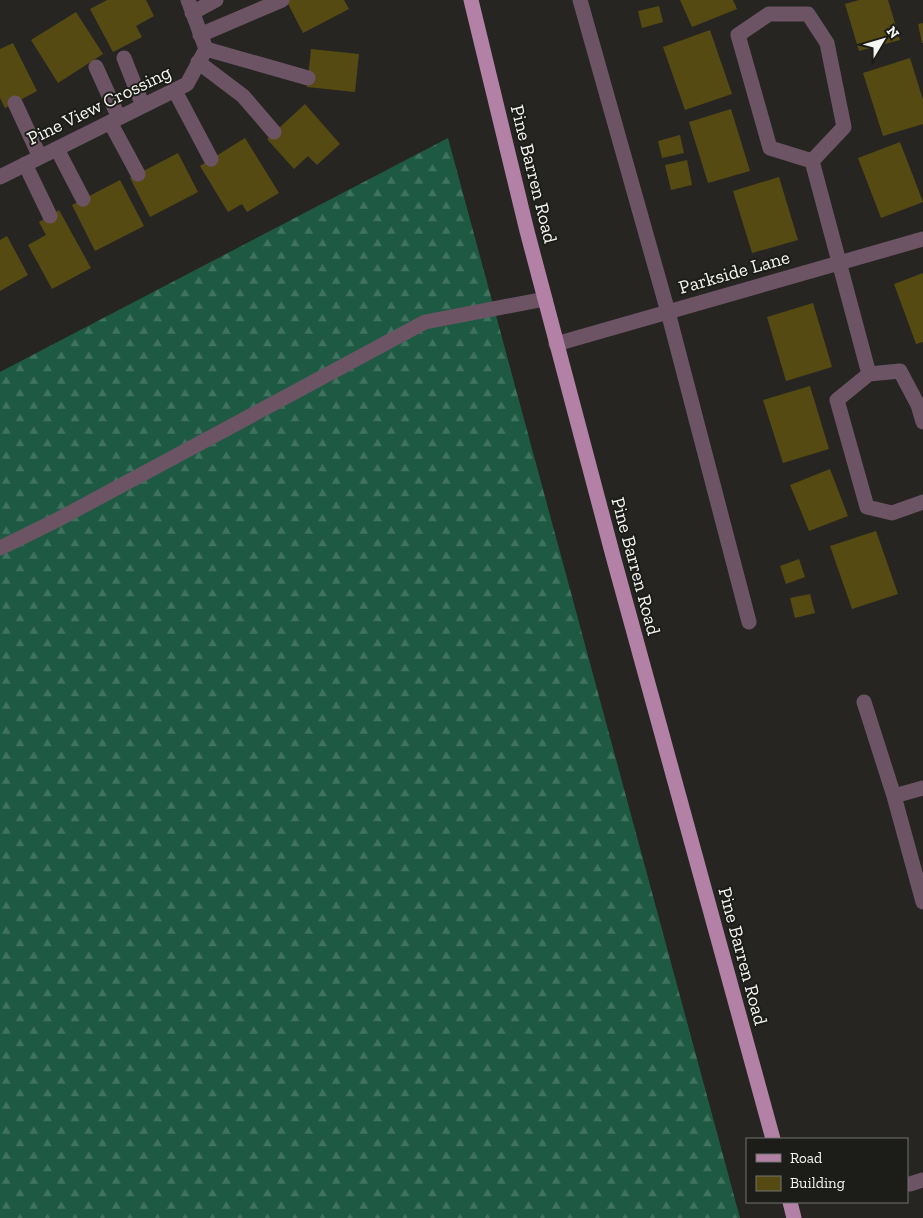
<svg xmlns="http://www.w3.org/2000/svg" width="923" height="1218" font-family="'Zilla Slab',serif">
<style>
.forest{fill:url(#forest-firs)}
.building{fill:#564a13}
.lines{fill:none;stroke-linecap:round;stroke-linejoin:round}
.minor{stroke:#6c5465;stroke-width:15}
.major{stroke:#b381a5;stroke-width:15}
.labels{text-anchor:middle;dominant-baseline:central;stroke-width:4;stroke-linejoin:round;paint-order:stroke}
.street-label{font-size:19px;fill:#f5f5f2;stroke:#1c1c18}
</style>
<defs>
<pattern id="forest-firs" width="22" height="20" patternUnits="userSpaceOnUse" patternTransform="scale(1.25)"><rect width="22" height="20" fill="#1e5a43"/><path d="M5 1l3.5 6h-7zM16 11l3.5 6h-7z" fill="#3f725f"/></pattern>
</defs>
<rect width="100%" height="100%" fill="#262522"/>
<path class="forest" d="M448,138L740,1218H0V372Z"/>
<path class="building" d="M107,0H146L154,16L136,26L142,37L113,52L90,9Z
M286,0H344L349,9L303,33Z
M680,0H733L737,9L692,27Z
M859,0H888L900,40L859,51L845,4Z
M659,6L663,22L642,28L638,11Z
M76,12L103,54L58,83L31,40Z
M923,23V43H922L918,24Z
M710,30L732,94L685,110L663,47Z
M13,43L37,91L5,108L0,98V49Z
M311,49L359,54L355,92L307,87Z
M910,58L923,100V124L883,136L863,73Z
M305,104L340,144L317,165L308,156L294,169L267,139Z
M731,109L750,171L708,183L689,122Z
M680,135L684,153L662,158L658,141Z
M245,138L279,193L247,212L242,204L228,212L200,166Z
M900,142L923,202L881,218L858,158Z
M178,153L198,192L150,217L130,178Z
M687,160L692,185L671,190L665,165Z
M779,177L798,240L752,253L733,191Z
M120,180L144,226L95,251L72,205Z
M59,210L91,268L52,289L28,245L46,235L39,222Z
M7,236L28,275L0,291V240Z
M923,273V342L916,344L894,284Z
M813,303L832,367L786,381L767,317Z
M810,386L829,449L783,463L763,400Z
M830,469L848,516L809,531L790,485Z
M876,531L898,594L852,609L830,546Z
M799,559L805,577L786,584L780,566Z
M810,594L815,613L795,618L790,598Z"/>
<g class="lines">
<path class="minor" d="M580,0L668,312L749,622
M192,13L216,0
M200,35L282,0
M206,49L308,78
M124,58L143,106
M198,62L243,96L274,132
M96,67L119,118
M175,91L211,159
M15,103L40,157
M110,122L138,174
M57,149L83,199
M812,161L770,148L738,35L769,14H808L827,43L844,127L812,161L869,374
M25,164L50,216
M0,177L187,84L206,49L188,0
M556,344L923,239
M923,422L918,405L900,371L869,374L837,400L867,507L892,513L923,502
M0,548L57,520L425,322L545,299
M864,702L894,796L923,902
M894,796L923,788
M910,1184L923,1180"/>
<path class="major" d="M471,0L527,231L613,556L773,1139
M790,1202L794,1218"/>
</g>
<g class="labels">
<g class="street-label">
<text transform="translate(99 105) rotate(-26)">Pine View Crossing</text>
<text transform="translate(534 174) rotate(76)">Pine Barren Road</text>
<text transform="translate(734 272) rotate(-16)">Parkside Lane</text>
<text transform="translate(636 566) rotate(75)">Pine Barren Road</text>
<text transform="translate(743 956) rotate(75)">Pine Barren Road</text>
</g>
</g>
<rect x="746" y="1138" width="162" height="65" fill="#1c1c18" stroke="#73736f"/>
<rect x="756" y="1154" width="25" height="8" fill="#b381a5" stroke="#73736f"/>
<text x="790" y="1163" font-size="15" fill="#f5f5f2">Road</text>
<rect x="756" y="1176" width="25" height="15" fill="#564a13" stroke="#73736f"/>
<text x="790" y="1188" font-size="15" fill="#f5f5f2">Building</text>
<g transform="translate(883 40) rotate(52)" stroke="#1c1c18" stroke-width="4" paint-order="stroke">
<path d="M0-4L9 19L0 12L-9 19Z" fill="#f5f5f2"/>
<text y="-8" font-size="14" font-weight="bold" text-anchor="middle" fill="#f5f5f2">N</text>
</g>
</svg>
